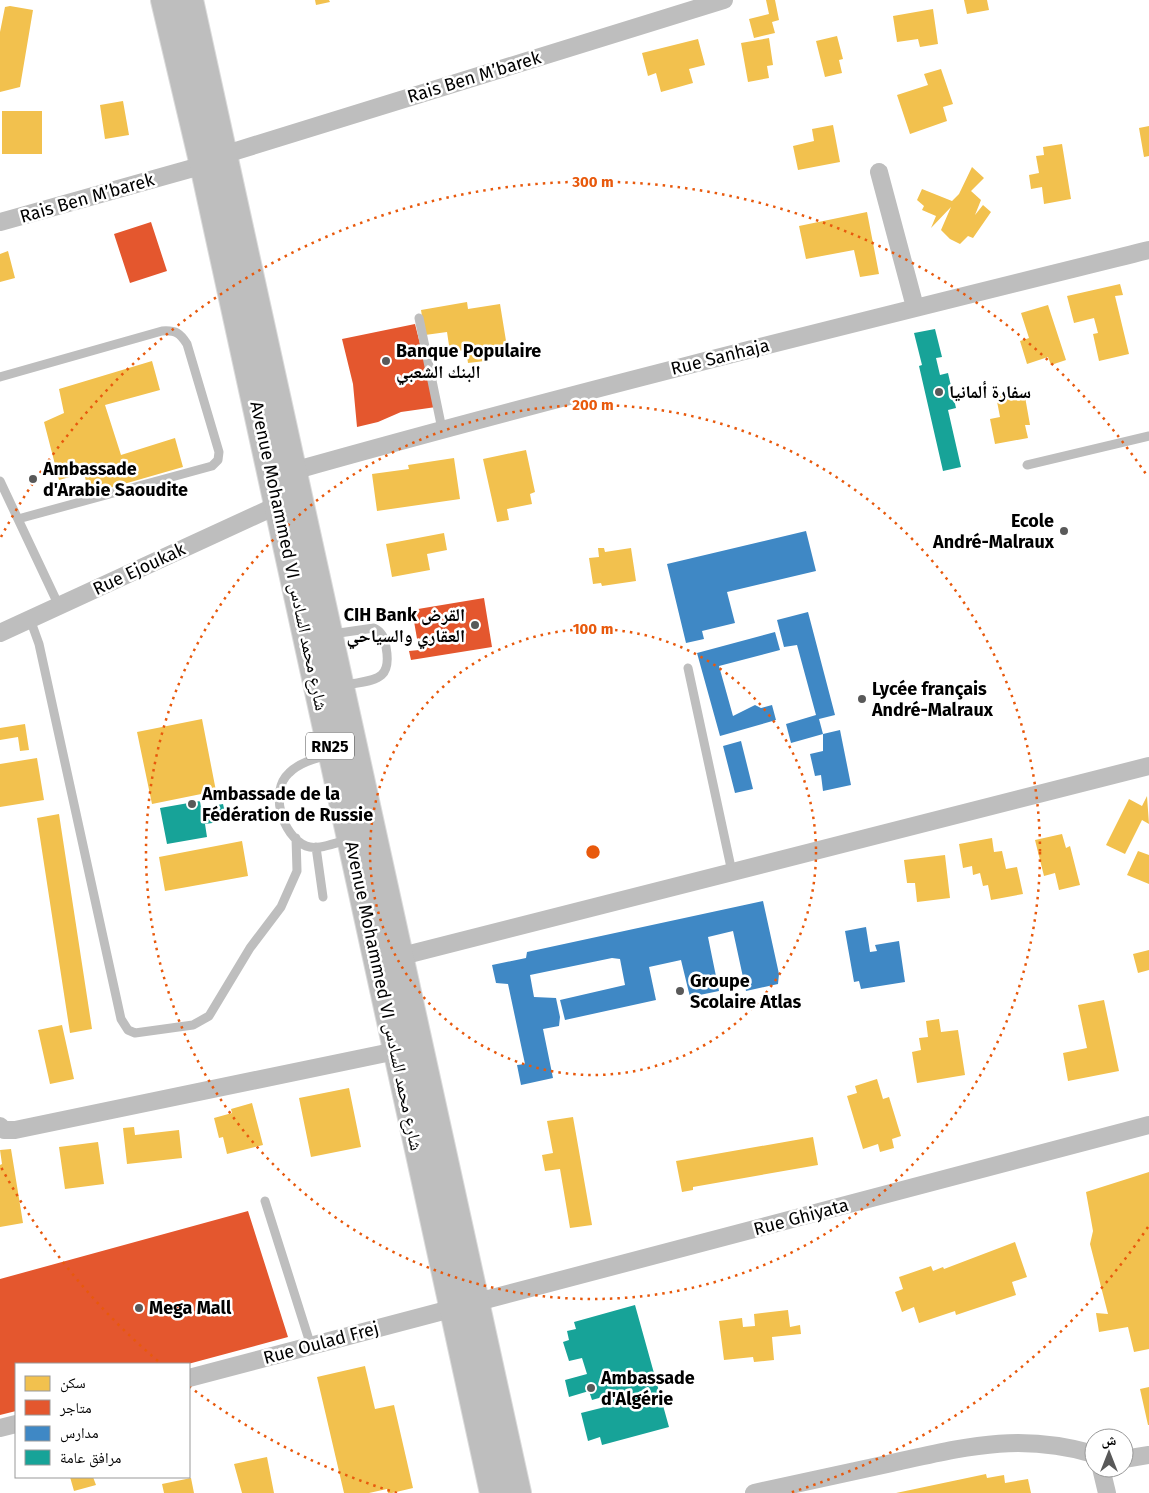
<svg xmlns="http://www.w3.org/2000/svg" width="1149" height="1493" font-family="'Fira Sans','Noto Naskh Arabic',sans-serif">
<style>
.homes{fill:#f2c14e}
.shops{fill:#e4572e}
.schools{fill:#3f88c5}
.public{fill:#17a398}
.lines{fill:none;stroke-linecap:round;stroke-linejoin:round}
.primary-casing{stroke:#dbdbdb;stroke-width:30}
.service{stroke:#bebebe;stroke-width:9}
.minor{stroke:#bebebe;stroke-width:18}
.primary{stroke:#bebebe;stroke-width:28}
.ring{fill:none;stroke:#e8590c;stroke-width:2.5;stroke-dasharray:2.5 5}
.poi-dot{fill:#595959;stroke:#fff;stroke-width:2}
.labels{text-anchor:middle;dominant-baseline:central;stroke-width:5;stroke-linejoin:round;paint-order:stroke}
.shield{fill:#fff;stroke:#4c4c4c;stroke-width:1}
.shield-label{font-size:16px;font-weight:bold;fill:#000}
.street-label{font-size:18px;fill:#000;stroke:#fff}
.poi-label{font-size:18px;font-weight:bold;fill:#000;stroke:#fff;text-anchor:start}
.centre{fill:#e8590c;stroke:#fff;stroke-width:2.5}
.ring-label{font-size:15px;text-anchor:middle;font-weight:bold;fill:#e8590c;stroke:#fff;stroke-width:5;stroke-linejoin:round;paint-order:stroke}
</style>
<rect width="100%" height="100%" fill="#fff"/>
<path class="homes" d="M315,0H329L330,2L316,5Z
M766,0H775L779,20L772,22L775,33L754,38L749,19L769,14Z
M964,0H987L989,10L967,14Z
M10,6L33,10L20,87L0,92V32L5,7Z
M933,9L938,44L920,47L918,39L897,42L893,16Z
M837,36L843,59L839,60L842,73L825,77L816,41Z
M769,38L773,65L767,66L769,78L748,82L741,43Z
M698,39L705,65L689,69L693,83L661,92L656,73L648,76L642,53Z
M941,69L953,104L943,107L947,121L910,134L897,95L928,85L924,74Z
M123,101L129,135L105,139L100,105Z
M2,111H42V154H2Z
M833,125L840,162L798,170L793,146L814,141L812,129Z
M1149,126V156L1144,157L1139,128Z
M1062,144L1071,199L1044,204L1042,187L1031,189L1029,175L1039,173L1036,156L1044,155L1043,147Z
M972,167L984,178L971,191L981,200L975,215L983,205L991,212L973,238L968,236L960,244L950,239L941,230L951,207L931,228L936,216L922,210L924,206L917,200L922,189L952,201L959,194Z
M867,212L879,274L860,277L854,250L806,259L799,226Z
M8,251L15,278L0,282V254Z
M1120,284L1123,295L1115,296L1129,354L1099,361L1093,334L1098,333L1094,318L1074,323L1067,296Z
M467,302L468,309L500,304L507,347L483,351L485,361L468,363L466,350L450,352L447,332L425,335L421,310Z
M1048,305L1066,360L1051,365L1048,357L1027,364L1020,341L1029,338L1021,313Z
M152,361L160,390L105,405L121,455L175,438L183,467L89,494L84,473L59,480L44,422L64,413L59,389Z
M1024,391L1030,425H1025L1028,438L995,444L990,419L1000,417L996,396Z
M526,450L535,492L530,494L532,504L507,509L509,520L497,522L483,459Z
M454,458L460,499L377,511L372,474L409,469L408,465Z
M444,533L447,550L427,554L430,570L392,577L386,544Z
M598,548H604L605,552L631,548L636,581L602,586L601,583L593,584L589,558L599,557Z
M202,719L216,791L152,804L137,732Z
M25,724L29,750L20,751L18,737L0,740V728Z
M37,758L44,800L0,807V764Z
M1147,796L1149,824L1142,820L1125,854L1106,845L1129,799L1142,806Z
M59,814L92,1029L70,1033L37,818Z
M1062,834L1066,848L1070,846L1080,885L1059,890L1055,873L1044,876L1035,840Z
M992,838L994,852L1002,851L1006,869L1017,867L1023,894L991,900L988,885L983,886L980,873L973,875L972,866L963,868L959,844Z
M242,841L248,876L165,891L159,857Z
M1138,851L1149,855V884L1127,875Z
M945,855L950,898L917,902L915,883H907L904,860Z
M1149,950V970L1138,973L1133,954Z
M1104,1000L1119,1071L1068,1081L1063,1053L1087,1048L1078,1005Z
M939,1019L941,1032L958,1030L965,1075L917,1083L912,1052L921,1050L919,1038L928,1037L926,1021Z
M62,1025L74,1079L50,1084L38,1030Z
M877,1079L883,1099L889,1097L901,1136L892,1139L894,1148L880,1152L878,1144L863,1149L847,1096L857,1093L855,1086Z
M349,1088L361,1147L311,1157L299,1098Z
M252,1103L263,1145L227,1154L223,1137L219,1138L214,1118L232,1113L231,1109Z
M573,1117L592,1225L570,1228L560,1169L545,1171L542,1155L553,1153L547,1121Z
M134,1127L135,1135L179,1130L182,1158L127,1164L123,1128Z
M813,1137L818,1165L693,1187V1190L682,1192L676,1161Z
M98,1142L104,1184L65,1189L59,1147Z
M11,1149L23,1223L0,1227V1165L2,1164L0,1150Z
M1149,1172V1349L1134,1352L1128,1327L1099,1332L1096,1313L1108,1314L1090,1244L1093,1231L1086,1192Z
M1015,1242L1027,1277L1012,1282L1016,1295L956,1315L955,1311L919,1323L914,1307L902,1312L895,1292L903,1289L899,1277L931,1266L933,1271L943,1267L944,1269Z
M788,1310L790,1327L800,1325L801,1334L772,1337L774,1360L754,1362L753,1357L724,1360L719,1321L742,1318L743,1327L755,1326L754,1314Z
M365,1366L375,1409L394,1405L413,1488L392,1493H388L387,1489L369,1493H344L317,1377Z
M1149,1387V1425H1148L1140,1389Z
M267,1457L274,1493H242L234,1464Z
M986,1474L987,1478L1004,1475L1005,1483L1028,1479L1031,1493H896Z
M70,1477H93L96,1485L74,1491Z
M191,1478L194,1493H164L162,1484Z"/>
<path class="shops" d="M151,222L167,271L130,283L114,234Z
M415,324L436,407L401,412L378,422L357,427L353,384L342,339Z
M484,598L492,647L411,660L409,651L419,650L412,610Z
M248,1211L288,1337L188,1364H16V1411L0,1415V1279Z"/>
<path class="schools" d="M806,531L816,571L727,592L735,623L702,631L704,639L686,643L667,564Z
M808,612L835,715L819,719L823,734L791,743L786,724L816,715L797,645L784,647L777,620Z
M775,632L780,650L719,666L733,716L755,705L761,708L772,705L776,720L720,736L697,653Z
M840,730L851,785L823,791L821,775L815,776L810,754L823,751V734Z
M741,741L753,789L735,793L723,746Z
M763,901L779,974L778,984L746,991L733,931L708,937L719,991L690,997L681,960L649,967L656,1000L565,1020L560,1000L625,985L620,959L612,958L530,975L534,997L556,998L560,1017L559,1026L543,1029L553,1078L521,1085L517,1065L525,1064L508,984L496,983L492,965L526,958L527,952Z
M866,927L870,952L877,951L875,945L899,941L905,982L861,989L859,981L854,982L845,931Z"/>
<path class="public" d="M935,329L942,357L936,358L940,375L948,373L956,408L948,410L961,467L943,471L919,366L922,365L914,333Z
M200,801L201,808L223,804L227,821L205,824L207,837L167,844L160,808Z
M635,1305L669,1427L602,1445L600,1437L588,1441L581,1413L609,1406L606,1396L592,1400L589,1391L569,1397L565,1380L587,1374L582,1358L569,1361L563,1342L569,1340L567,1331L576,1329L574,1322Z"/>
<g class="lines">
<defs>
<path id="primary" d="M165,0L204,165L494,1493
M189,0L517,1493"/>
</defs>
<use href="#primary" class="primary-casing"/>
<path class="service" d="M419,318L442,429
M0,377L162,331C176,330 180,333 187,344L219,452L218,460L212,466L18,519
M1027,465L1149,436
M0,481L59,606
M30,619L39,644L121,1019L128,1030L135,1033L193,1025L209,1016L250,948L281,907L297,871L296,838
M332,634L374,628C383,632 384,639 386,647C393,684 371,679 342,686
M688,668L732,872
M331,754C317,758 300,762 289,773C269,791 282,836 306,846C318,851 336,842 348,840
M316,847L323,897
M265,1201L311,1346"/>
<path class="minor" d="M223,155L724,0
M879,172L915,307
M0,222L204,165
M293,471C577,391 863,321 1149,250
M0,633L278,505
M398,957L1149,766
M0,1126L4,1130H15L396,1051
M189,1378L1149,1125
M0,1428L16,1424
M1124,1459L1149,1455
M1101,1468L1107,1493
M754,1493C800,1483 846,1473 892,1463C965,1447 1019,1432 1094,1454"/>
<use href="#primary" class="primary"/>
</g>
<g class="ring">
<circle cx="593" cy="852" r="223"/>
<circle cx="593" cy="852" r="447"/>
<path d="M1148 1227A670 670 0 0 1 789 1493M397 1493A670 670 0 0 1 190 1387M158 1361A670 670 0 0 1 1 1167M1 537A670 670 0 0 1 1148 477"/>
</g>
<g class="poi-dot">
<circle cx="386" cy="361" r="5"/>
<circle cx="939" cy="392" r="5"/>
<circle cx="33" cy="479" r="5"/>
<circle cx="1064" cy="531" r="5"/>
<circle cx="475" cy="625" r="5"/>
<circle cx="862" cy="699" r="5"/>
<circle cx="192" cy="804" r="5"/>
<circle cx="680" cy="991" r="5"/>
<circle cx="139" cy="1308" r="5"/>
<circle cx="591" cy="1388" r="5"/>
</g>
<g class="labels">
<rect class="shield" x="306" y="732.5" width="48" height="27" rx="4"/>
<g class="shield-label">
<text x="330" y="746">RN25</text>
</g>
<g class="street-label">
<text transform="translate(474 77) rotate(-17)">Rais Ben M’barek</text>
<text transform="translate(87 198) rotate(-16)">Rais Ben M’barek</text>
<text transform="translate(720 357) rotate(-14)">Rue Sanhaja</text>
<text transform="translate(289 556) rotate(78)">Avenue Mohammed VI شارع محمد السادس</text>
<text transform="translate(139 569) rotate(-25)">Rue Ejoukak</text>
<text transform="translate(384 996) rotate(78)">Avenue Mohammed VI شارع محمد السادس</text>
<text transform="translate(801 1217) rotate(-15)">Rue Ghiyata</text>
<text transform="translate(321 1343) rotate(-15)">Rue Oulad Frej</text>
</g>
<g class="poi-label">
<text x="396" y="351">Banque Populaire<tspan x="396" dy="21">البنك الشعبي</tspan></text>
<text x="949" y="392">سفارة ألمانيا</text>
<text x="43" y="469">Ambassade<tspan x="43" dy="21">d'Arabie Saoudite</tspan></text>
<text x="1054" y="521" text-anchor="end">Ecole<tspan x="1054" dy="21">André-Malraux</tspan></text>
<text x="465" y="615" text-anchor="end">CIH Bank القرض<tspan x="465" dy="21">العقاري والسياحي</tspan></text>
<text x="872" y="689">Lycée français<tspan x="872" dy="21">André-Malraux</tspan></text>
<text x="202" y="794">Ambassade de la<tspan x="202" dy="21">Fédération de Russie</tspan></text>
<text x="690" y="981">Groupe<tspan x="690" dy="21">Scolaire Atlas</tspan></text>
<text x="149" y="1308">Mega Mall</text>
<text x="601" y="1378">Ambassade<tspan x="601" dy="21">d'Algérie</tspan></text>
</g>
</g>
<circle cx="593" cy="852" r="8" class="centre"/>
<g class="ring-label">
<text x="593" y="187">300 m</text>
<text x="593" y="410">200 m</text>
<text x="593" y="634">100 m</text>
</g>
<rect x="15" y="1363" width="175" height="115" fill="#ffffff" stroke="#999999"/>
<rect x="25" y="1376" width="25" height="15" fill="#f2c14e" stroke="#999999"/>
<text x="60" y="1388" font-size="15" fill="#000000">سكن</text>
<rect x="25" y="1400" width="25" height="15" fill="#e4572e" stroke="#999999"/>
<text x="60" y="1413" font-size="15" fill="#000000">متاجر</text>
<rect x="25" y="1426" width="25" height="15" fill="#3f88c5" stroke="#999999"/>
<text x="60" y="1438" font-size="15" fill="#000000">مدارس</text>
<rect x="25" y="1450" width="25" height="15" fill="#17a398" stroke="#999999"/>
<text x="60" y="1463" font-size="15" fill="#000000">مرافق عامة</text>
<g transform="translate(1109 1453)"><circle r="24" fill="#ffffff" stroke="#999999"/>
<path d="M0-4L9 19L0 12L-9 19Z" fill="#595959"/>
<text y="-8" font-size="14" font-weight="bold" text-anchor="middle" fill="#000000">ش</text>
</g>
</svg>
